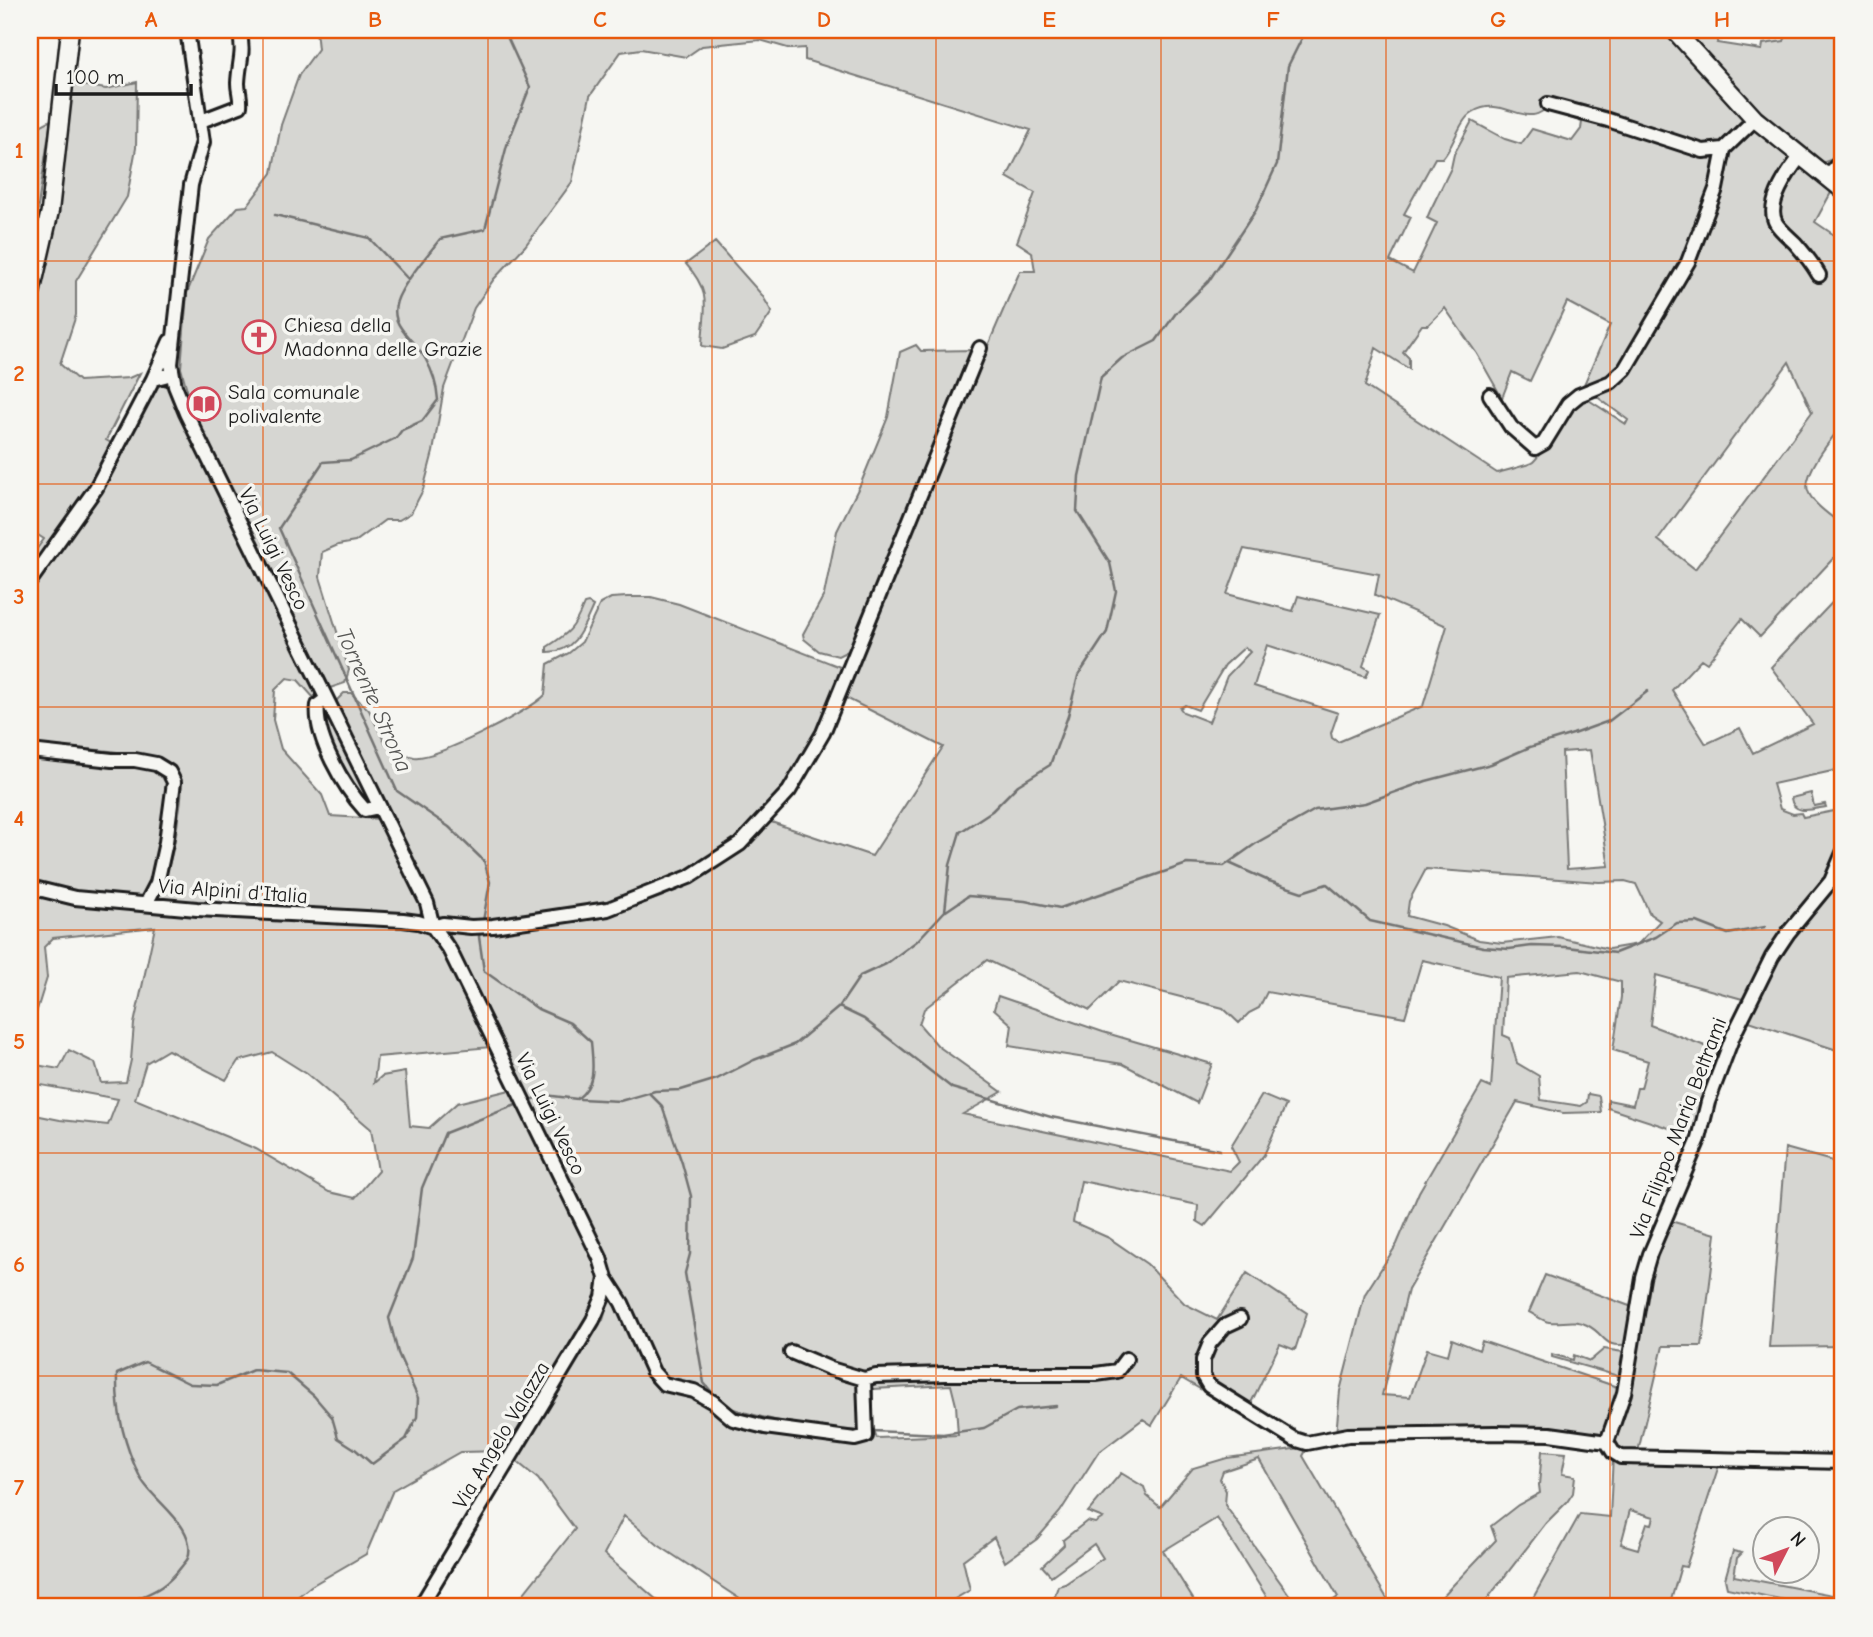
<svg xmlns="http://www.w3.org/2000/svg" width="1873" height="1637" font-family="'Comic Neue',sans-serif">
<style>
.green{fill:#d6d6d2;stroke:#797977;stroke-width:2;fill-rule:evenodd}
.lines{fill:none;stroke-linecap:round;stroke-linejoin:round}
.stream{stroke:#727271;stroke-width:2.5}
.minor-casing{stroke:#1c1c1c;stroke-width:18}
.major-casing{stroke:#1c1c1c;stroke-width:21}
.minor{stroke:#f6f6f2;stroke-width:12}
.major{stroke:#f6f6f2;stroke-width:16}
.grid{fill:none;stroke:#e8590c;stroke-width:2;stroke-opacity:0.55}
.labels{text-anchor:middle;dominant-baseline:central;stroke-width:7;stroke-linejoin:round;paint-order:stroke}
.poi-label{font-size:21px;fill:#1c1c1c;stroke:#f6f6f2;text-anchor:start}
.street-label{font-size:21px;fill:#1c1c1c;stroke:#f6f6f2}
.water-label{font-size:23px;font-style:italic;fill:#565654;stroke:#f6f6f2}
.neatline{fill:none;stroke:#e8590c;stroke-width:2.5}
.grid-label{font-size:23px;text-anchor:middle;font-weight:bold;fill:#e8590c}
</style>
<rect width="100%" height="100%" fill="#f6f6f2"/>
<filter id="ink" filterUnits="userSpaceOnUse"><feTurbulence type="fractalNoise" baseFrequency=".0143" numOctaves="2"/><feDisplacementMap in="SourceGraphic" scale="14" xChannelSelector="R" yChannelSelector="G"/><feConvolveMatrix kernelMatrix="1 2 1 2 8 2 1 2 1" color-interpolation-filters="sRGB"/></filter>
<g filter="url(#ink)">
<path class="green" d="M316,30H1668L1750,120C1737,134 1724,150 1703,149L1639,128L1544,102L1548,108C1544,110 1538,115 1533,115C1516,117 1497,98 1473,112C1459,120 1454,146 1443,158H1435L1404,214L1411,217L1390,261L1413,273L1437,223L1427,218L1430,211L1451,168L1454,154L1472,121L1505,139L1521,144L1532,129L1572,141L1581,129L1582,122L1553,112L1555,109L1606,122L1702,152H1722C1708,215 1680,268 1648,324C1638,342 1628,365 1612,377C1604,383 1591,385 1582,389L1610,325L1567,302L1530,381L1512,372L1502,398L1477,354L1445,308L1428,325H1422L1403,352L1409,358V369L1376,348L1365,386L1497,473C1503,471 1530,465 1533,462C1550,447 1563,403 1584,397L1626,424L1628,420L1592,393L1613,385L1626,373L1646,344L1692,265L1716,200L1729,148L1755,125L1833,189L1815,222L1843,241V424C1832,438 1802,474 1808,491C1813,505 1832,516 1843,526V548L1760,637L1742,619L1707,663L1701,659L1672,690L1706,744L1740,728L1753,753L1813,724L1771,667L1843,591V788L1837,770L1773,784L1780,809L1793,814L1801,813L1803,817L1834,811L1843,804V837L1828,879L1783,934L1746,1000L1656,975L1650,1025L1721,1052L1696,1130L1687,1134L1608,1108V1100L1633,1105L1637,1088H1641L1648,1061L1613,1050L1621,997V982L1580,971L1506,978L1503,1035L1510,1038L1517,1063L1539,1076L1541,1100L1581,1106L1587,1102L1588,1094L1599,1096L1601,1112L1563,1113L1517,1102L1408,1290L1382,1395L1410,1397L1427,1349L1448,1355L1452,1339L1479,1350L1482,1341L1623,1389L1608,1437L1600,1440L1549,1433L1521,1432L1336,1435L1340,1391L1365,1294L1397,1244L1419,1192L1482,1084L1491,1088L1499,977L1422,960L1405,1017L1267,992L1259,1008L1249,1013L1239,1023L1223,1008L1119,981L1090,1010L987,960L924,1009L919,1024L938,1046L1002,1092L963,1114L1230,1171L1239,1162L1231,1146L1262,1095L1286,1105L1264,1155L1205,1226L1197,1221L1198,1205L1081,1181L1073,1222L1109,1238L1147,1264L1185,1304L1217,1320L1247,1273L1307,1313L1295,1350L1280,1344L1245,1415L1181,1378L1152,1425L1143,1419L1098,1453L1060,1512L1037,1539L1005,1562L994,1537L963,1560L970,1590L941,1607H752L658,1545L624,1516L604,1554L665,1607H513L575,1529L538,1479L515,1460L595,1327L603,1320L611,1293L637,1344L645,1371L659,1385L697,1395L735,1423L858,1443L864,1440L862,1436L751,1419L733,1413L707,1391L665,1380L611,1274L539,1118L448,932C526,933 631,918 701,878C727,863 749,843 771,822L872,856L943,747L842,696L882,603L928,485L1020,271H1035L1032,252L1017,242L1035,193L1007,177L1031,130L805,60V48L791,49L760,40L702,46L686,57L641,49L621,52L590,96L572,182L525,246L494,279L474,308L444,388L433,452L423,490L411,513L399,520H385L355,542L338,545L322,552L320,577L349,670L345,683L327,689L195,419L181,368L187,293L209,239L238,207L247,206L272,173L281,125L299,75L318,49ZM1789,362L1812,412L1695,569L1658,540ZM1244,549L1379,574L1375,595L1447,626L1423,706L1338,742L1332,738L1331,733L1338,713L1254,686L1267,645L1366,677L1369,670L1363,666L1380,615L1298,596L1293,611L1227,594ZM1245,647L1250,652L1227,676L1209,722L1183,712L1180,708L1185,705L1198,710L1225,665ZM1590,750L1609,866L1567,869L1562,752ZM1426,869L1599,882L1625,881L1636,884L1650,914L1660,921L1638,944L1609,949L1558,937L1502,943L1479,940L1444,926L1407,916L1409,901ZM951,1385L956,1405L958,1435L877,1438L873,1427V1389Z
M1681,30H1723L1717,43L1762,50L1763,44L1784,41L1788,30H1843V152L1839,157L1819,164L1758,116Z
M137,82L136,148L127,197L76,281V315L60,364L79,381L129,378L140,373L106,440L115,445L90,487L30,573V558L44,539L30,530V305L69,83L106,89Z
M51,120L30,259V131Z
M715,242L762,295L772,312L755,337L722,349L702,346C703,309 714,295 686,264Z
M916,345L921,351L973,350L850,650L838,656L819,651L804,639L803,634L824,595L837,531L861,483L888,417L900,352Z
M160,382L168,388L320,693L313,697L298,680L287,678L275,690L273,720L281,749L322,795L330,816L380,819L423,907L421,913L415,916L154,901C168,876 175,846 178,819C180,806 184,788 179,776C167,748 59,748 30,746V587L121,452Z
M627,597H651L679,604L843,668L827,715L786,791L741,838L688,875L604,906L491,923L439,919L335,710L337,700L344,693H351L369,710L385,743C394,748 404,755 414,757C435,760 530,711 545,695L548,664L569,653L582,642L600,604L611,598Z
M588,603L593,606C583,628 575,653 547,652V647C569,633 574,629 584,604Z
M329,712L374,804L363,803C345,774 324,748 325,714Z
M30,756L154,768L165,775C175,805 157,872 142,900L69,891L30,884Z
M1811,793L1814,806L1825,804L1826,807C1813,809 1793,816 1791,798Z
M1843,864V1052L1746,1020L1780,951Z
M30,893L52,898L424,928L443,951L492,1047L377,1057L374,1083L382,1076L405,1072L410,1126L429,1128L457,1103L510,1090L593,1251L601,1281L596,1303L508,1455L504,1451L460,1452L393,1490L366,1554L311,1586L285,1607H30V1114L60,1120L108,1125L118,1099L30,1083V1064L59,1069L69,1050L95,1063L101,1083L126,1082L131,1060L134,1024L155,927L53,938L44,947L47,978L30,1032ZM168,1050L226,1080L238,1061L272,1052L307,1074L371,1129L378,1171L355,1198L329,1192L256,1149L135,1099L146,1063Z
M998,996L1103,1032L1212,1064L1197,1103L1123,1064L1009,1046L1012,1025L994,1009Z
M1785,1148L1843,1164V1346L1769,1347Z
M1667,1220L1716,1234L1702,1346H1663L1637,1456L1623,1454L1613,1445L1627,1391L1646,1280Z
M1545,1275L1635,1308L1629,1344C1602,1349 1607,1335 1587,1325C1574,1318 1562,1324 1549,1322C1543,1321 1535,1315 1529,1312Z
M1604,1349L1623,1352L1629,1356L1625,1378L1552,1357V1354L1573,1360L1574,1355L1590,1361Z
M1308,1447L1303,1456L1392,1607H1323L1338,1597L1259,1459L1223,1471L1220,1479L1226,1491L1225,1505L1298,1607H1273L1217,1518L1163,1551L1198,1607H1044L1054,1598L1058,1586L1065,1584L1103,1558L1094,1544L1051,1576L1042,1566L1064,1545L1063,1540L1087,1521L1095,1523L1103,1518L1088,1512L1121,1473L1144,1487L1147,1496L1160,1507L1193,1468L1227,1458Z
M1542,1451L1566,1453L1562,1474L1575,1476L1573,1493L1567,1502L1546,1523L1481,1607H1440L1436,1603L1496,1540L1491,1526L1518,1505L1540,1493L1539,1485Z
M1613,1455L1720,1462L1686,1567L1681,1566L1669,1607H1528L1580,1514L1610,1517ZM1630,1510L1654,1517L1652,1524L1647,1523L1638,1549L1621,1544Z
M1733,1551L1742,1553L1737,1558L1734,1576L1843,1597V1607H1818L1727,1588L1725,1579Z"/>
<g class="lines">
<path class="stream" d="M275,215L369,238L409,280
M1229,863L1269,881L1302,892L1327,884L1370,921L1483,947L1509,949L1532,946L1567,947L1615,953L1656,937L1677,923L1697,922L1728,934L1765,927
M946,911L968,896L1025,901L1060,908L1187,864L1224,866L1258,842L1315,810L1365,803L1426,781L1491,764L1530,747L1573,734L1609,721L1648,691
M483,921L490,882L484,861L449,827L397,791L279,528L323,462L351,460L396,438L402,430L422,421L438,400C437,384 433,372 425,358C411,335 383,324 401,292C411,273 427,256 440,239L485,229L507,145L530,87L504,30
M480,931L479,937L484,971L538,1009L570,1023L591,1042C593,1065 597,1084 577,1099L545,1095L528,1101
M839,1007L864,1019L952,1088L1051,1117L1220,1150
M649,1093L662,1106L682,1163L691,1196L690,1254L685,1273L704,1383L717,1398
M580,1099L620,1101L655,1091L681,1090L717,1079L754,1060L795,1044L839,1007L860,976L886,964L917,941L945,911L950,865L960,832L992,811L1018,785L1050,765L1068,716L1078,676L1107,632L1116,591L1110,563L1077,511L1079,476L1101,377L1122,358L1156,341L1176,313L1208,282L1256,210L1277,164L1288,66L1306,30
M727,1407C767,1421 819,1430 861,1431
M872,1431L943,1434L984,1428L1017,1410L1056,1406
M120,1607C147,1592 161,1594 182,1566C184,1563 187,1561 188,1558C198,1526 152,1501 140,1477C124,1445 116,1410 117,1374L145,1362L190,1384L217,1385L253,1370L287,1373L314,1396L332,1417L338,1438L355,1449L372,1464L406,1439L417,1417L418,1398L398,1353L389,1318L413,1258L422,1188L445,1133L521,1103"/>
<defs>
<path id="minor" d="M187,30L203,142L191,185L171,364L175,386L186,413L427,903L433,927L450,951L600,1258L606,1278L622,1303L653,1372L664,1384L694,1391L713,1402L733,1419L765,1427L855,1439L866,1436L864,1379L876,1376L946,1374H1096L1117,1371L1126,1359
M1548,104L1608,120L1703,151L1724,149
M201,121L240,106C241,97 238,91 238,83C239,61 245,53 239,30
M1800,157C1789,171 1765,204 1776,223C1780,230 1789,237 1795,243C1804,253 1812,263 1819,275
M1826,177L1843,159
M153,379L170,341
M1490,395L1511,427L1535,448L1544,443L1568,404L1579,395L1611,382L1625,369L1688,262L1716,189L1724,149L1755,119
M30,581L96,488L153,379L172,374
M326,699L318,705C314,737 344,787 365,810L379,807
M30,751L112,760H135L156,764L169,772L174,782L166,842L157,883L146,904
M30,887L75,898L197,909L403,920L418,922L433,927L443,924L471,927L493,926L608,909L689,877L740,844L789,791L823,733L980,348
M1240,1319L1225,1326L1210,1343L1203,1360V1376L1209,1386L1294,1439L1307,1443L1348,1435L1495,1433L1550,1434L1607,1442L1613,1452L1621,1457L1843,1462
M791,1352L831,1369L864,1379
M1607,1442L1624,1393L1643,1278L1650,1254L1699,1139L1708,1102L1733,1036L1772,957L1788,933L1831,881L1843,853
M420,1607L593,1320L603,1297L606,1278"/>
<path id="major" d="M1674,30L1755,119L1843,190
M30,298L50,211L70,30"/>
</defs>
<use href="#minor" class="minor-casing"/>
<use href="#major" class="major-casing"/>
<use href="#minor" class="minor"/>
<use href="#major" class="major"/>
</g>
</g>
<path class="grid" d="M263,30V1607M488,30V1607M712,30V1607M936,30V1607M1161,30V1607M1386,30V1607M1610,30V1607M30,261H1843M30,484H1843M30,707H1843M30,930H1843M30,1153H1843M30,1376H1843"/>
<defs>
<symbol id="church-ring" viewBox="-11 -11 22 22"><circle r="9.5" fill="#f6f6f2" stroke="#d1495b" stroke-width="1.5"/><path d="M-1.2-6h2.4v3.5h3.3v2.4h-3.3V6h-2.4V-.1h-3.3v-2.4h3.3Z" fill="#d1495b"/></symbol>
<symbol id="library-ring" viewBox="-11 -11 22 22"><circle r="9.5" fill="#f6f6f2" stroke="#d1495b" stroke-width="1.5"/><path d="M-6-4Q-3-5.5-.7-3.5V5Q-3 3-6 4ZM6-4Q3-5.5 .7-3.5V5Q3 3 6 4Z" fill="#d1495b"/></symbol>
</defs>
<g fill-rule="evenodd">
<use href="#church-ring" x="240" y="318" width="38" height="38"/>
<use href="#library-ring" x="185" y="385" width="38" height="38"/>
</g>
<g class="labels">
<g class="poi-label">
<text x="284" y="325">Chiesa della<tspan x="284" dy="24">Madonna delle Grazie</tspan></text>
<text x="228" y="392">Sala comunale<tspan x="228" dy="24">polivalente</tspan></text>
</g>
<g class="street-label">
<text transform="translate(274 549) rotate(64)">Via Luigi Vesco</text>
<text transform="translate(233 891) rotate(4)">Via Alpini d'Italia</text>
<text transform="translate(551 1114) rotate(64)">Via Luigi Vesco</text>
<text transform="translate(1678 1128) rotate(-69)">Via Filippo Maria Beltrami</text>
<text transform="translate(501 1435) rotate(-59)">Via Angelo Valazza</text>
</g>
<g class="water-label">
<text transform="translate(374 700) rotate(66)">Torrente Strona</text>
</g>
</g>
<rect width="1873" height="1637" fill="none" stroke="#f6f6f2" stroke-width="77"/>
<g transform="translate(1786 1550) rotate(48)"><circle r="33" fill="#f6f6f2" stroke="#9f9f9c" stroke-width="2"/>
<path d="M0-5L12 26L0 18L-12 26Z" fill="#d1495b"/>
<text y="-10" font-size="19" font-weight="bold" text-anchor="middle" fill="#1c1c1c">N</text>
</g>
<path d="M56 84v10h135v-10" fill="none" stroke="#1c1c1c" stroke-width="3.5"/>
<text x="66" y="84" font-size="21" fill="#1c1c1c" stroke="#f6f6f2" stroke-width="5" paint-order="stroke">100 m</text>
<rect x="38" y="38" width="1796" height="1560" class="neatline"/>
<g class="grid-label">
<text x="151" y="27">A</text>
<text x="375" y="27">B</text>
<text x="600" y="27">C</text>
<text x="824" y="27">D</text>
<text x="1049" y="27">E</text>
<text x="1273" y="27">F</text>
<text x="1498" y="27">G</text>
<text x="1722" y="27">H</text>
<text x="19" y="158">1</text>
<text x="19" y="381">2</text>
<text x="19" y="604">3</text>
<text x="19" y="826">4</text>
<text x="19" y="1049">5</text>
<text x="19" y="1272">6</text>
<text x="19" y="1495">7</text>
</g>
</svg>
